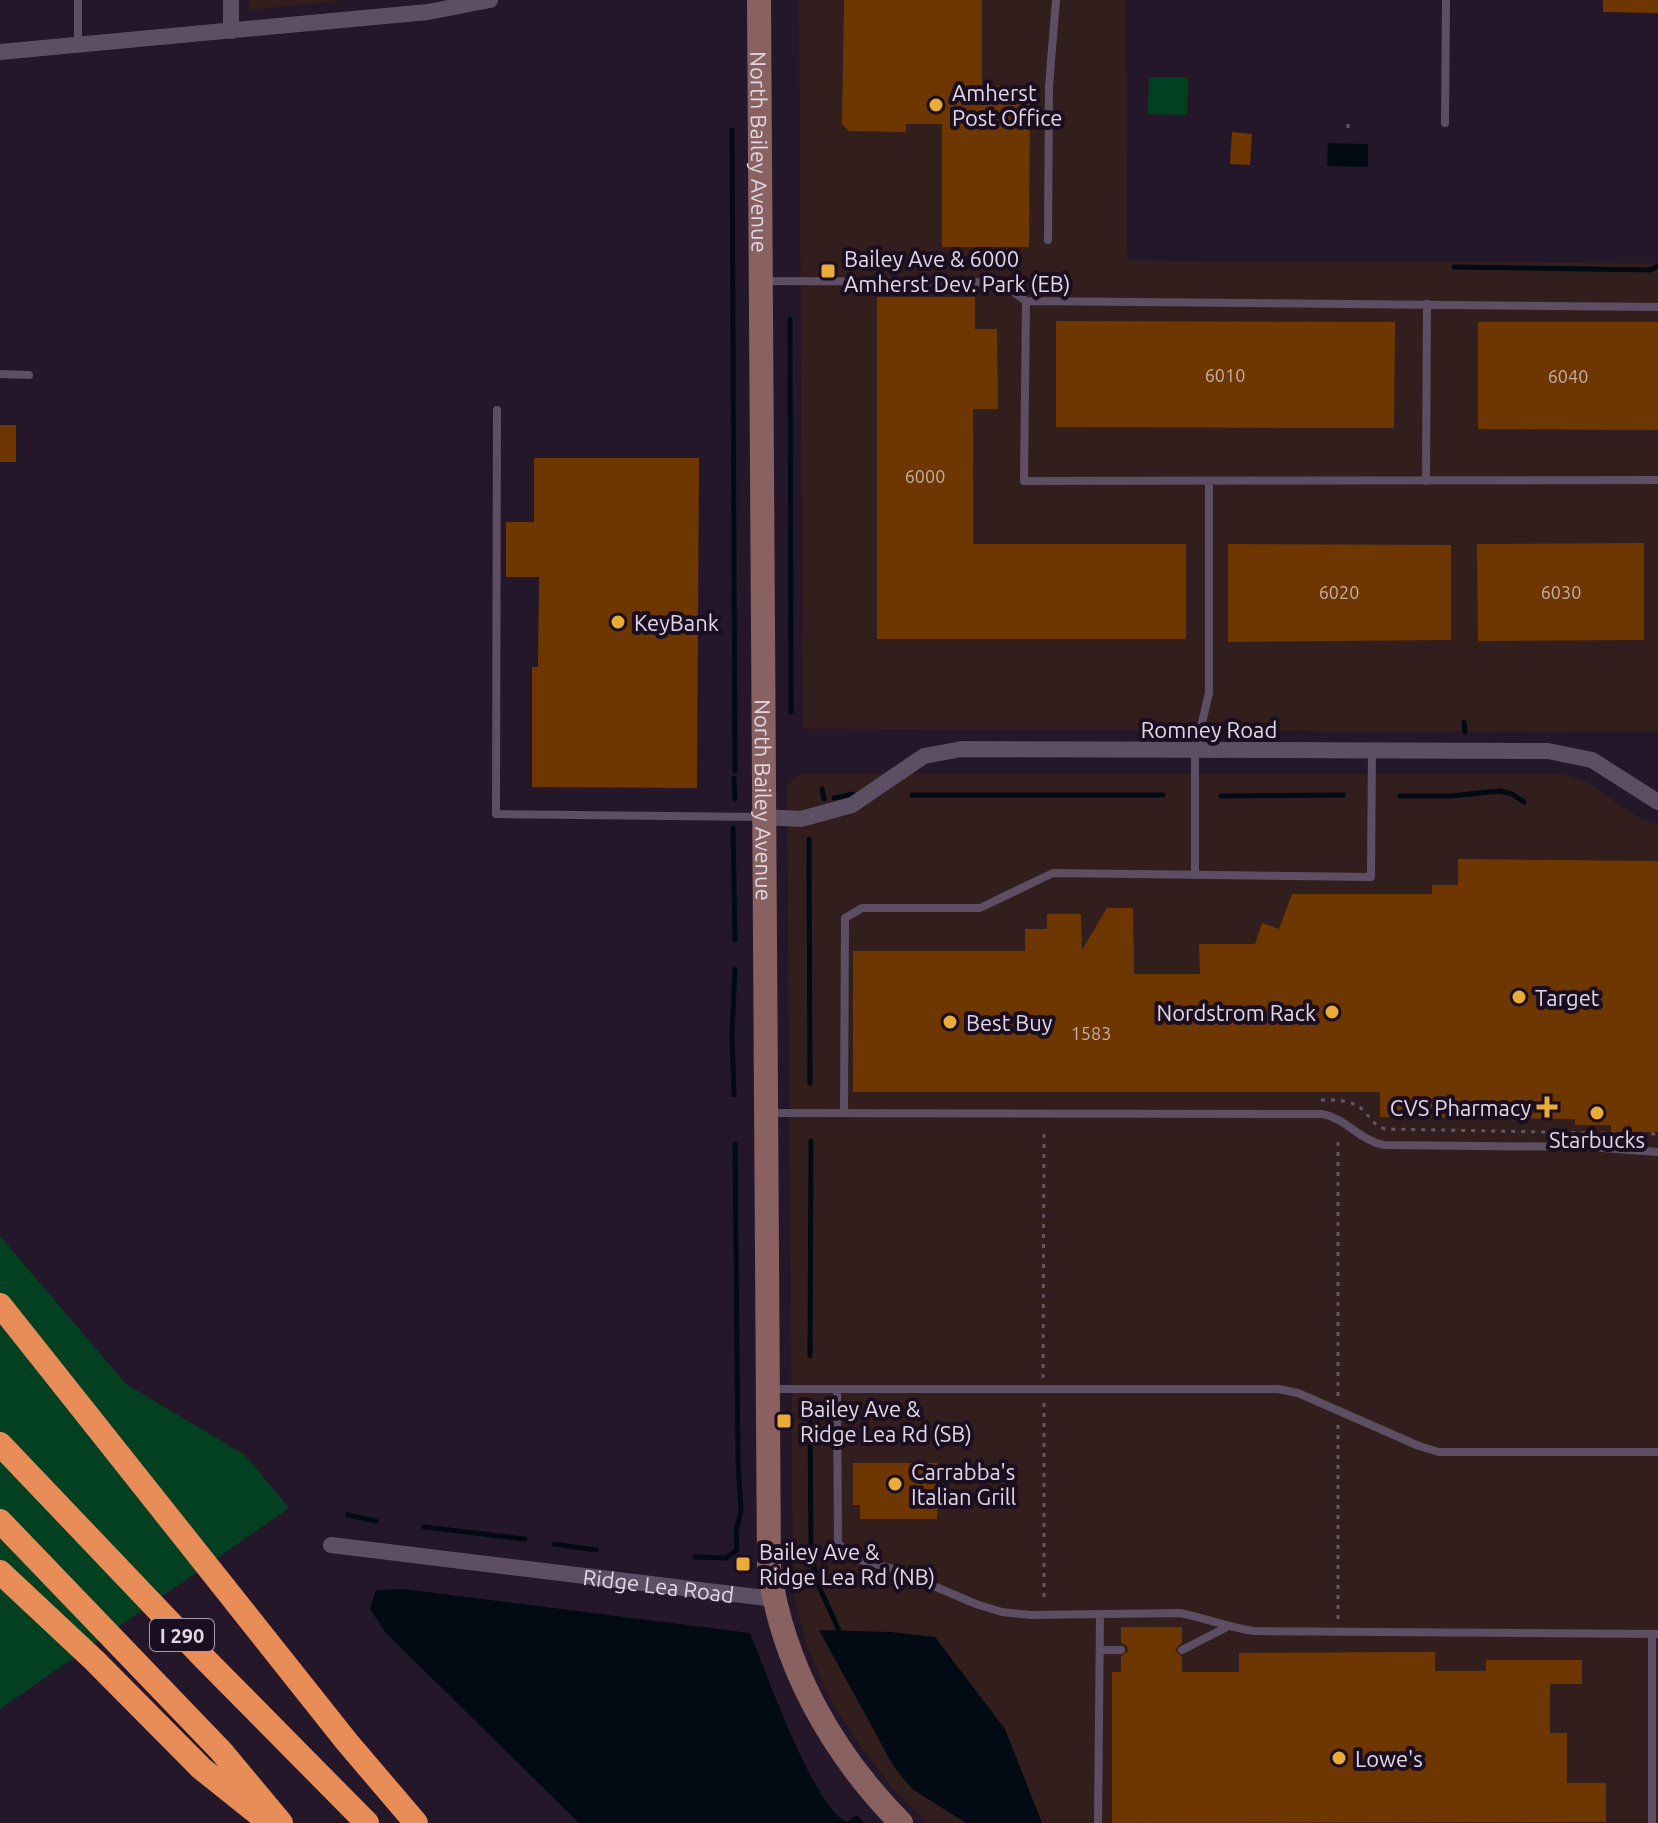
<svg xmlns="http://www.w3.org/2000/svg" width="1658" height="1823" font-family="Ubuntu,sans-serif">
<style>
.commercial{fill:#321f1d}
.green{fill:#034022}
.water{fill:#020b13}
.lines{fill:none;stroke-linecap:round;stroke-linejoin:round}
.stream{stroke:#020b13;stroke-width:5}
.building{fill:#6e3701}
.path{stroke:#625667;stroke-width:3;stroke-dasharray:4 6;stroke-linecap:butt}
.lane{stroke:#5e4e64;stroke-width:8}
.street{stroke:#5e4e64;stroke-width:16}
.secondary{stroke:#886160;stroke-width:24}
.highway{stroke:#e98d58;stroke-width:24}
.poi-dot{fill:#e8ac37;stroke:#1c0e21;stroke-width:3}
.labels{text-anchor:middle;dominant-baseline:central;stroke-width:8;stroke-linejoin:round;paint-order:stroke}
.number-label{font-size:18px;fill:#c4afab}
.shield{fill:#1c0e21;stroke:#a59baa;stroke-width:2}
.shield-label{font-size:20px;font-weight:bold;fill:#e0d7e4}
.poi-label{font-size:22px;fill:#e0d7e4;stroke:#1c0e21;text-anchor:start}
.street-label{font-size:22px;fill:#e0d7e4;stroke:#1c0e21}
</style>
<rect width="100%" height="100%" fill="#25172a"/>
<path class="commercial" d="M249,0H343L249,10Z
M799,0H1126L1127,261L1658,263V732L803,729Z
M799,774H1560L1583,780L1636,816L1658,824V1823H927L895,1791L860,1745L831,1701L807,1646L793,1592L787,786Z"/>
<path class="green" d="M1149,77H1188L1187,115L1148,114Z
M0,1236L126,1384L245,1455L289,1508L0,1709Z"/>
<path class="water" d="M1328,143L1368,144V167L1327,166Z
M403,1589L750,1633C765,1669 814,1809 847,1822L857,1815L864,1823H579L386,1633L370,1609L376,1590Z
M819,1630L891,1632L935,1637L1005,1729L1042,1823H966L912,1789L894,1767Z"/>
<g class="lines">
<path class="stream" d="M732,130L735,771
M1454,267L1650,270L1658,266
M790,319L791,712
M1464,722L1465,732
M734,778L735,799
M822,789L824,799
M912,795H1163
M1221,796L1343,795
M1400,796H1450L1500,791L1512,794L1524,802
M834,798L853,794
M733,828L735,940
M809,839L810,1083
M734,1095L732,1035L735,969
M810,1356L811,1141
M810,1416L811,1550L817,1582L842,1637
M348,1515L376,1521
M424,1527L525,1539
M554,1544L596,1550
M695,1557L726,1558L737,1550L736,1531L741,1511L738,1459L735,1144"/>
</g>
<path class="building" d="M844,0H982V86H1030L1029,247H942V124H906V132L849,131L842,124Z
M1603,0H1658V13L1603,12Z
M1232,132L1252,134L1250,165L1230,164Z
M877,297H975V329H997L998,409H973V544H1186V639H877Z
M1056,321L1395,322L1394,428L1056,427Z
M1478,322H1658V430L1478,429Z
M0,425H16V462H0Z
M534,458H699L697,788L532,787V667H538L539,577H506V522H534Z
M1644,543V640L1478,641L1477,544Z
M1228,544L1451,545V640L1228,642Z
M1458,859L1658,861V1132H1611V1125H1575V1119L1380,1117V1092H853V951H1025V929H1047V914H1081L1082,950L1107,908H1133L1134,974H1200L1199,944H1255L1262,923L1279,929L1292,894H1432V885H1458Z
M853,1463H938L937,1519H860V1505H853Z
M1121,1627H1182V1642L1175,1650L1182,1657V1672H1239V1653L1435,1652V1671H1486V1660H1582V1684H1550V1733H1567V1783H1606V1822L1112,1823V1672H1121V1657L1128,1651L1127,1646L1121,1643Z"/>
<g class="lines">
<path class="path" d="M1348,128V118
M1321,1100C1336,1100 1353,1099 1365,1112C1372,1120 1374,1125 1385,1129L1658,1134
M1043,1378L1044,1130
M1338,1396V1137
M1044,1403V1603
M1338,1619V1423"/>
<path class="lane" d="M78,0V44
M1445,123L1446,0
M1048,240L1049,86L1056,0
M764,281L992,282L1002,284L1026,301L1658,307
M1026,301L1024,481L1658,480
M0,374L29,375
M497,410L496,814L760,817
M1426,481L1427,304
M1195,875V752L1209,693V481
M844,1112L845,918L862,908H980L1053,873L1371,877L1372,751
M770,1113L1322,1114C1346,1118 1360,1141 1384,1145L1588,1147L1658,1152
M771,1389H1278L1298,1393L1419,1446L1439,1452H1658
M837,1389L838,1543L847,1553L860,1560L894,1569L976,1604L1002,1612L1031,1615L1180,1613C1205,1618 1227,1627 1253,1631L1658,1634
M1100,1650H1121
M1182,1650L1227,1627
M1098,1823L1100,1614
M1652,1823V1634"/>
<g class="street">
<path d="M231,0V31"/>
<path d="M0,52L428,12L490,0"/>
<path d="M765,817L801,819L852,805L924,756L962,749L1548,751L1592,760L1658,802"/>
<path id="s1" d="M331,1545L774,1599"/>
</g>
<path class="secondary" id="s2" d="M759,0L769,1568C783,1666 832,1753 901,1823"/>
<path class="highway" d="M0,1305L347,1742L416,1823
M0,1444L200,1654L367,1823
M0,1521L221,1751L281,1823
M0,1572L94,1660L201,1768L261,1816"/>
</g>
<g class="poi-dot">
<circle cx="936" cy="105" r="8"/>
<rect x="820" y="263" width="16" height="16" rx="4"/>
<circle cx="618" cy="622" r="8"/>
<circle cx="1519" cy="997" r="8"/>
<circle cx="1332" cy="1012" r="8"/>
<circle cx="950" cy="1022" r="8"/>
<path d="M1543 1095h8v8h8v8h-8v8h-8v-8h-8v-8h8z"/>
<circle cx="1597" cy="1113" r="8"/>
<rect x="776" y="1413" width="16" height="16" rx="4"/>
<circle cx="895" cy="1484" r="8"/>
<rect x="735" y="1556" width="16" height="16" rx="4"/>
<circle cx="1339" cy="1758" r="8"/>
</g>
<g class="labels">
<g class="number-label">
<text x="1225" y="375">6010</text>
<text x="1568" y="376">6040</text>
<text x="925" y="476">6000</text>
<text x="1339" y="592">6020</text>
<text x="1561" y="592">6030</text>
<text x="1091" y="1033">1583</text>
</g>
<rect class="shield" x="150" y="1619" width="64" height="32" rx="6"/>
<g class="shield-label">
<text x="182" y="1635">I 290</text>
</g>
<g class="poi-label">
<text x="952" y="92">Amherst<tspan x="952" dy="25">Post Office</tspan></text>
<text x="844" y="258">Bailey Ave &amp; 6000<tspan x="844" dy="25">Amherst Dev. Park (EB)</tspan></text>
<text x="634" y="622">KeyBank</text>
<text x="1535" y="997">Target</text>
<text x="1316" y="1012" text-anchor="end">Nordstrom Rack</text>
<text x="966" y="1022">Best Buy</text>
<text x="1531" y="1107" text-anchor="end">CVS Pharmacy</text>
<text x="1597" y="1139" text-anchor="middle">Starbucks</text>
<text x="800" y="1408">Bailey Ave &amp;<tspan x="800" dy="25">Ridge Lea Rd (SB)</tspan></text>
<text x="911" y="1471">Carrabba's<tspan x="911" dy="25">Italian Grill</tspan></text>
<text x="759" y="1551">Bailey Ave &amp;<tspan x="759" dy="25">Ridge Lea Rd (NB)</tspan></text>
<text x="1355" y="1758">Lowe's</text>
</g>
<g class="street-label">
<text stroke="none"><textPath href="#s2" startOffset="152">North Bailey Avenue</textPath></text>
<text x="1209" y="729">Romney Road</text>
<text stroke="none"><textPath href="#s2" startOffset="800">North Bailey Avenue</textPath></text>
<text stroke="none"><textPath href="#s1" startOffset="330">Ridge Lea Road</textPath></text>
</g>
</g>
</svg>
